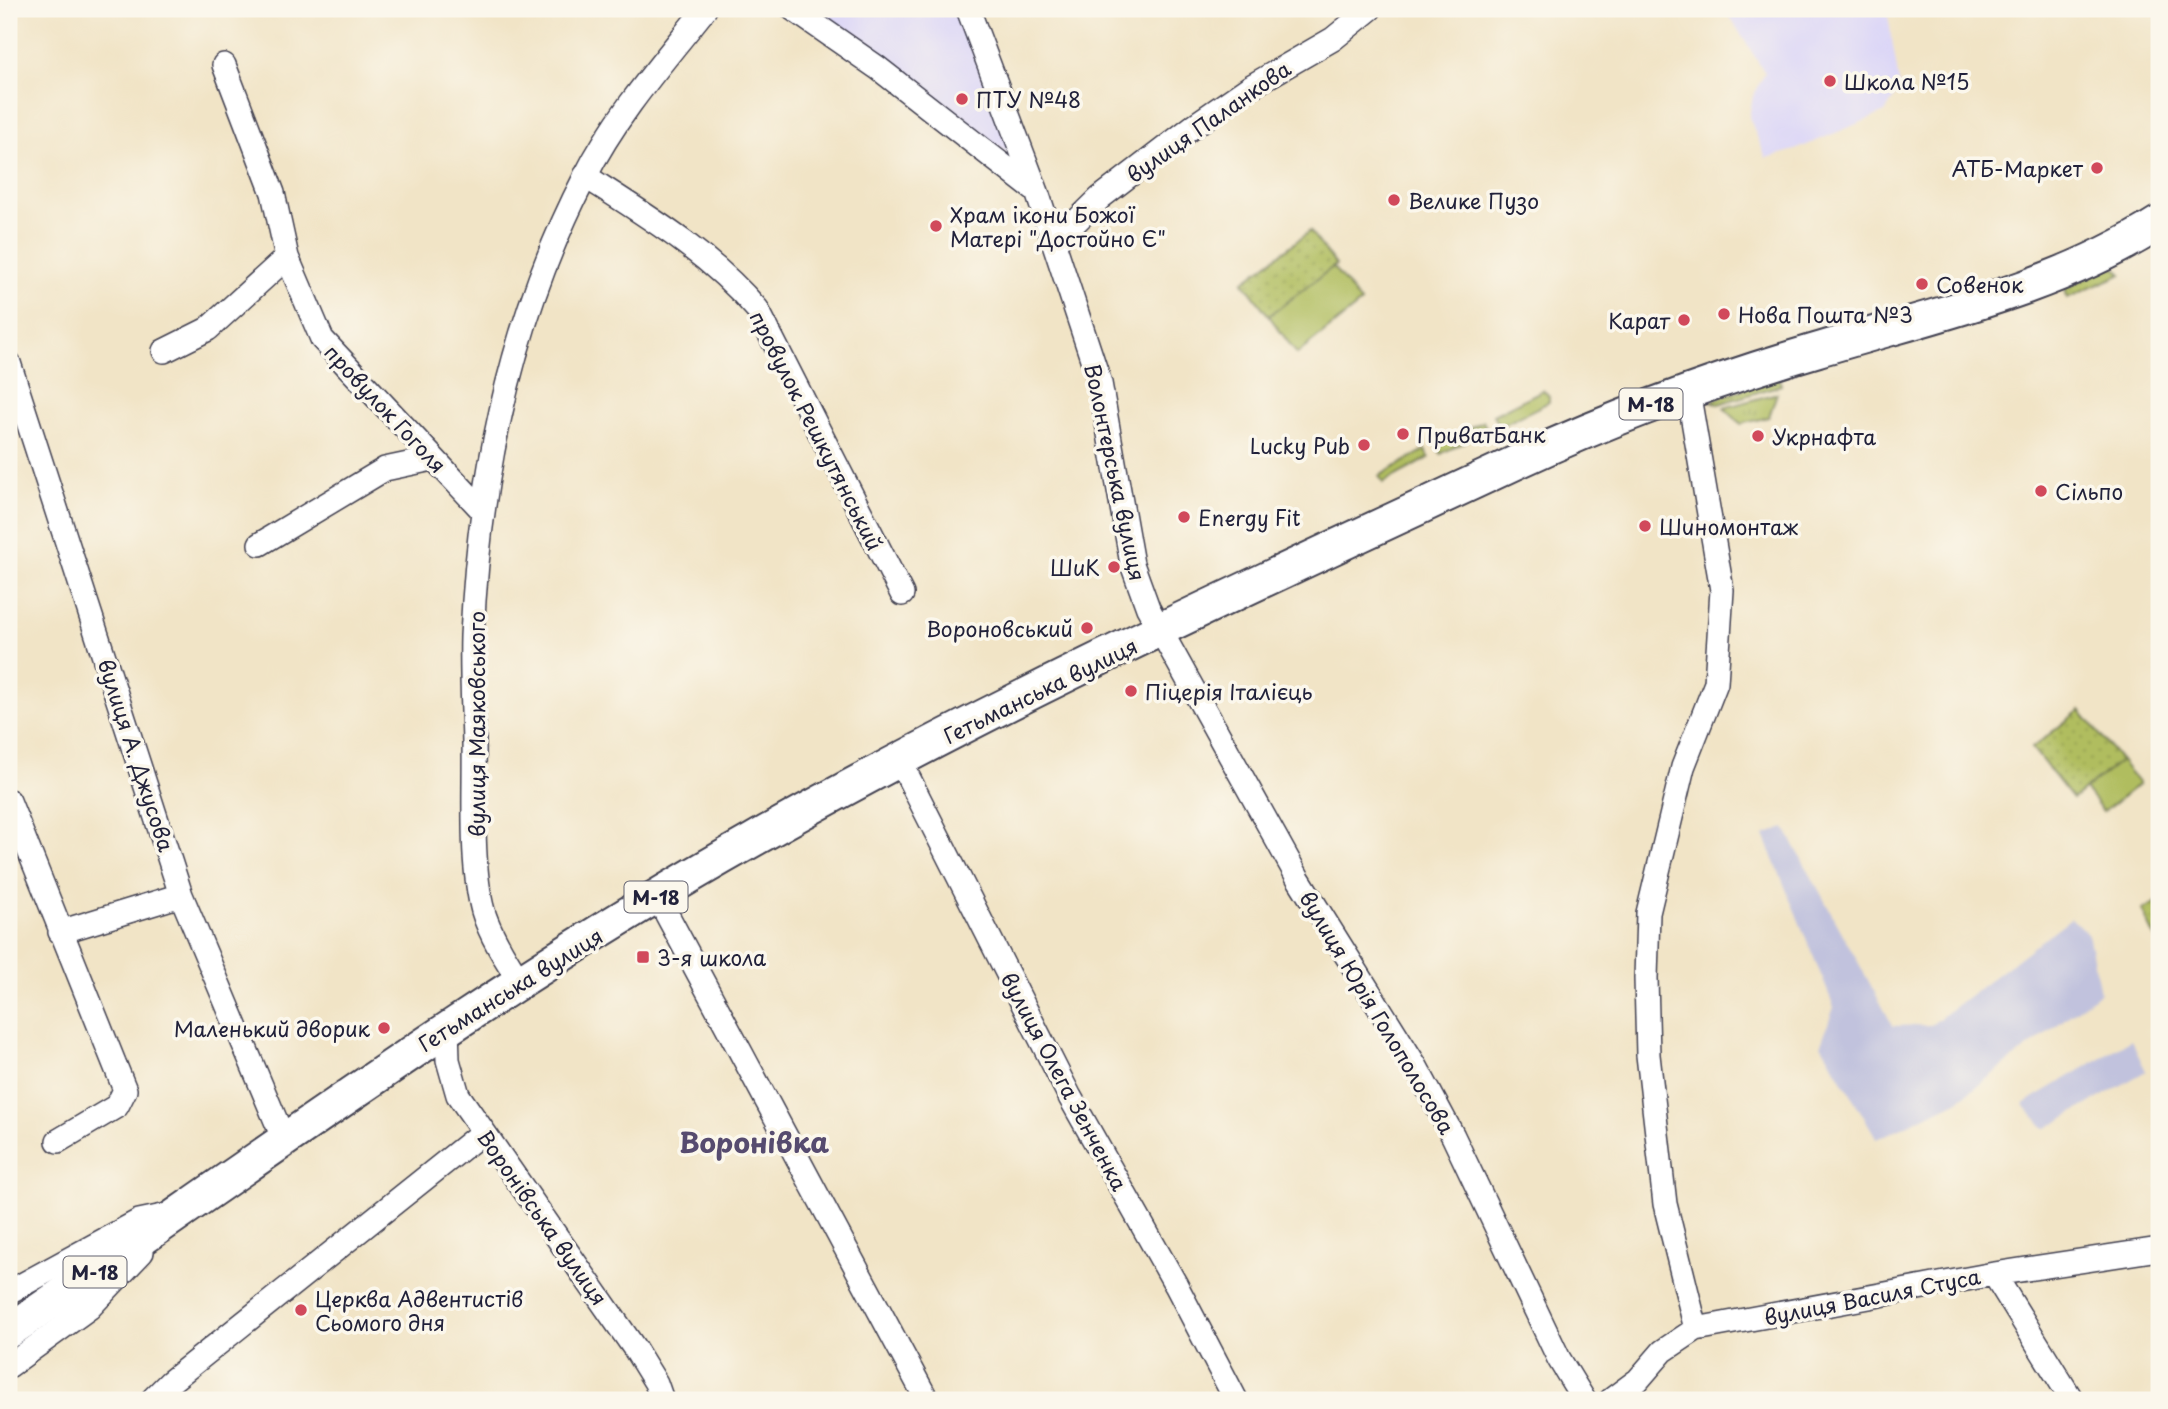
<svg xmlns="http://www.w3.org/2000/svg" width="2168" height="1409" font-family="'Playpen Sans',sans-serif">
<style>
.built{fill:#dbd6f7}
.industrial{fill:#c1c2dd}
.grass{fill:url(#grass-tufts);stroke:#69704d;stroke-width:2}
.park{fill:url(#park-dots);stroke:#69704d;stroke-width:2}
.garden{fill:#b0bd5f;stroke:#69704d;stroke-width:2}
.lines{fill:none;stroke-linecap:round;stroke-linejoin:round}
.minor-casing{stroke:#413f50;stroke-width:26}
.highway-casing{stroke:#413f50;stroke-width:37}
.minor{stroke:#fff;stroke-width:23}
.highway{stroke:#fff;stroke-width:33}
.poi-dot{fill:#d1495b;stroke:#fbf7ec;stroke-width:2.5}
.labels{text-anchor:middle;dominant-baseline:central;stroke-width:7;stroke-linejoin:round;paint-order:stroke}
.shield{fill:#fbf7ec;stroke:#636270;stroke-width:2}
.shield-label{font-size:19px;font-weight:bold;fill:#22223b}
.poi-label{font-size:21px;fill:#22223b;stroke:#fbf7ec;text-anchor:start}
.street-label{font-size:21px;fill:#22223b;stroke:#fbf7ec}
.district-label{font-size:28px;font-weight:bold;fill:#564b6f;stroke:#fbf7ec}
</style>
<defs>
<pattern id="grass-tufts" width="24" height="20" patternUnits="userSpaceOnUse" patternTransform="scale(1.75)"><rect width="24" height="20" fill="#b0bd5f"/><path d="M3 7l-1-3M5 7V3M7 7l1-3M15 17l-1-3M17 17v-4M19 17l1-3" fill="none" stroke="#97a253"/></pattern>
<pattern id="park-dots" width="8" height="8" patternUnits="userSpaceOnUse" patternTransform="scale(1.75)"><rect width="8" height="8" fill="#b0bd5f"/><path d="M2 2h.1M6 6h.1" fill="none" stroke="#97a253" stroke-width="1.8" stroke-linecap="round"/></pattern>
</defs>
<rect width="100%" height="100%" fill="#fbf7ec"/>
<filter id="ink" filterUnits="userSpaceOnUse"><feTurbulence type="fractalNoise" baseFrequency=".0143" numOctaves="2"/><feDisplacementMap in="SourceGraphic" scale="14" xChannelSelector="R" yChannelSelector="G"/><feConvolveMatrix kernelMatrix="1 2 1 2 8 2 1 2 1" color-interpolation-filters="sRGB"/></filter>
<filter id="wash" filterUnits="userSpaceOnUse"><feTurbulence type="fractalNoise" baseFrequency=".00686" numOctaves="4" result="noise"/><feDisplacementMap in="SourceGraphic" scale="28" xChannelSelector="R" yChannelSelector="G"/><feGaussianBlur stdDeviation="1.57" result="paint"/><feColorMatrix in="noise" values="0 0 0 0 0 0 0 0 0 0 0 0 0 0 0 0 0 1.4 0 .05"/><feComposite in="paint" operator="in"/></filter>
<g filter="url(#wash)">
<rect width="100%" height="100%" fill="#f1e4c6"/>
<path class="built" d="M804,9H958L1014,158L848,41Z
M1725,9H1887L1900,89L1885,112L1795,150L1766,158L1749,117L1753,96L1765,73Z"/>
<path class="industrial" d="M1785,828L1893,1026L1931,1025L2071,918L2088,934L2100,992L1959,1100L1877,1139L1821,1044L1834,1007L1764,835Z
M2131,1040L2146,1071L2045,1129L2023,1104Z"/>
<path class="grass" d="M2113,266L2122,274L2067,298L2065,288Z
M1779,376L1781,385L1719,404L1711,401Z
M1543,390L1549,396V402L1499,427L1493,415Z
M1777,393L1769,417L1741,424L1724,408Z
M1483,421L1487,430L1441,454L1436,445Z
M1425,450L1429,458L1383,483L1379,476Z"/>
<path class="park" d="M1310,231L1336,265L1269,316L1243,282Z
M2080,710L2121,761L2073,799L2032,748Z
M2159,901V946L2142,910Z"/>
<path class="garden" d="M1333,267L1361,303L1297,354L1269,316Z
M2121,761L2139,784L2103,812L2085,789Z"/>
</g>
<g filter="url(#ink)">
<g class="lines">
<defs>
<path id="minor" d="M793,9L878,68L1037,192
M968,9L1037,192L1100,383L1132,564L1148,608L1298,878L1415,1065L1453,1136L1559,1359L1584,1400
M224,65L273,193L287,257L322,339L483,511
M585,176C647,216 709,253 757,309L902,594
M1054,243L1100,198L1195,125L1250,87L1333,39L1370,9
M164,351L208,329L287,257
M9,363L181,895L284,1140
M1688,391L1722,590L1716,683L1683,767L1648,913L1646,978L1648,1055L1665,1204L1696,1329
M260,544L385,469L432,459
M899,759L1070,1097L1176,1285L1236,1400
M9,801L125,1090L117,1106L58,1141
M657,896L927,1400
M60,932L181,895
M520,981C506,960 490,935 483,911C470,863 475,792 474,742C473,707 471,671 472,636C479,478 512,318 585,177C616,115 662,63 705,9
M447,1026L448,1060L458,1095L635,1349L656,1383L662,1400
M1994,1274L2072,1400
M9,1292L139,1221L168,1215
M9,1366L89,1308L142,1252
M152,1400L170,1382L483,1132
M1611,1400L1638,1380L1663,1351L1696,1329L1994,1274L2159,1249"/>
<path id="highway" d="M9,1331C254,1163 494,986 753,840C1001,699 1262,581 1519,461C1616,416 1715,380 1817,350C1933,315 2056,289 2159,223"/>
</defs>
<use href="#minor" class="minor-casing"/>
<use href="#highway" class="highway-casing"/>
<use href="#minor" class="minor"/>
<use href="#highway" class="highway"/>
</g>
</g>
<g class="poi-dot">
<circle cx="1830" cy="81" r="7"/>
<circle cx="962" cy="99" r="7"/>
<circle cx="2097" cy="168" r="7"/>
<circle cx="1394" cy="200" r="7"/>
<circle cx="936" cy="226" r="7"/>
<circle cx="1922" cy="284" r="7"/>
<circle cx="1724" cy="314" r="7"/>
<circle cx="1684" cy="320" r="7"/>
<circle cx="1403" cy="434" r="7"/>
<circle cx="1758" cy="436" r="7"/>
<circle cx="1364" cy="445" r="7"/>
<circle cx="2041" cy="491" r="7"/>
<circle cx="1184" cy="517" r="7"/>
<circle cx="1645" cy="526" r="7"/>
<circle cx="1114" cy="567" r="7"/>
<circle cx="1087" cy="628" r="7"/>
<circle cx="1131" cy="691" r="7"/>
<rect x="636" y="950" width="14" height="14" rx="3.5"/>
<circle cx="384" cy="1028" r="7"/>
<circle cx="301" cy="1310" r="7"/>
</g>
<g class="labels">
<g class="shield">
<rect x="1619.5" y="388.5" width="63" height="31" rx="5"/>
<rect x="624.5" y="881.5" width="63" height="31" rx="5"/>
<rect x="63.5" y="1256.5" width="63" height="31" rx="5"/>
</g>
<g class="shield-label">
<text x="1651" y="404">М-18</text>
<text x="656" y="897">М-18</text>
<text x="95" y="1272">М-18</text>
</g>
<g class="poi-label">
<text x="1844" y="81">Школа №15</text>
<text x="976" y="99">ПТУ №48</text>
<text x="2083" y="168" text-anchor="end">АТБ-Маркет</text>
<text x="1408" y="200">Велике Пузо</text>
<text x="950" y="214">Храм ікони Божої<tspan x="950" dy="24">Матері "Достойно Є"</tspan></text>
<text x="1936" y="284">Совенок</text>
<text x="1738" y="314">Нова Пошта №3</text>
<text x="1670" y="320" text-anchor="end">Карат</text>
<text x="1417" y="434">ПриватБанк</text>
<text x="1772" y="436">Укрнафта</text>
<text x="1350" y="445" text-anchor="end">Lucky Pub</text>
<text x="2055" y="491">Сільпо</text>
<text x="1198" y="517">Energy Fit</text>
<text x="1659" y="526">Шиномонтаж</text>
<text x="1100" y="567" text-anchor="end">ШиК</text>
<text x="1073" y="628" text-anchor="end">Вороновський</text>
<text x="1145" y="691">Піцерія Італієць</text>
<text x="657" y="957">3-я школа</text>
<text x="370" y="1028" text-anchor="end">Маленький дворик</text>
<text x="315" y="1298">Церква Адвентистів<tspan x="315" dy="24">Сьомого дня</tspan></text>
</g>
<g class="street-label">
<text transform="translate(1208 121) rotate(-35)">вулиця Паланкова</text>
<text transform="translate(386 408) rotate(47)">провулок Гоголя</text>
<text transform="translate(817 430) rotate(63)">провулок Решкутянський</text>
<text transform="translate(1116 472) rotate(78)">Волонтерська вулиця</text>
<text transform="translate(1040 690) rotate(-26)">Гетьманська вулиця</text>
<text transform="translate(476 724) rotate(-90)">вулиця Маяковського</text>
<text transform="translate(137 755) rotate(72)">вулиця А. Джусова</text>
<text transform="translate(510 989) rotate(-32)">Гетьманська вулиця</text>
<text transform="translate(1378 1012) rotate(59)">вулиця Юрія Голополосова</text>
<text transform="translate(1065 1081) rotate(62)">вулиця Олега Зенченка</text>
<text transform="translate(543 1217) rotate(55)">Воронівська вулиця</text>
<text transform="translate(1872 1296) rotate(-11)">вулиця Василя Стуса</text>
</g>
<g class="district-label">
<text x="754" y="1141">Воронівка</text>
</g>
</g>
<rect width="2168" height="1409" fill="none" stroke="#fbf7ec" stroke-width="35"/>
</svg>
